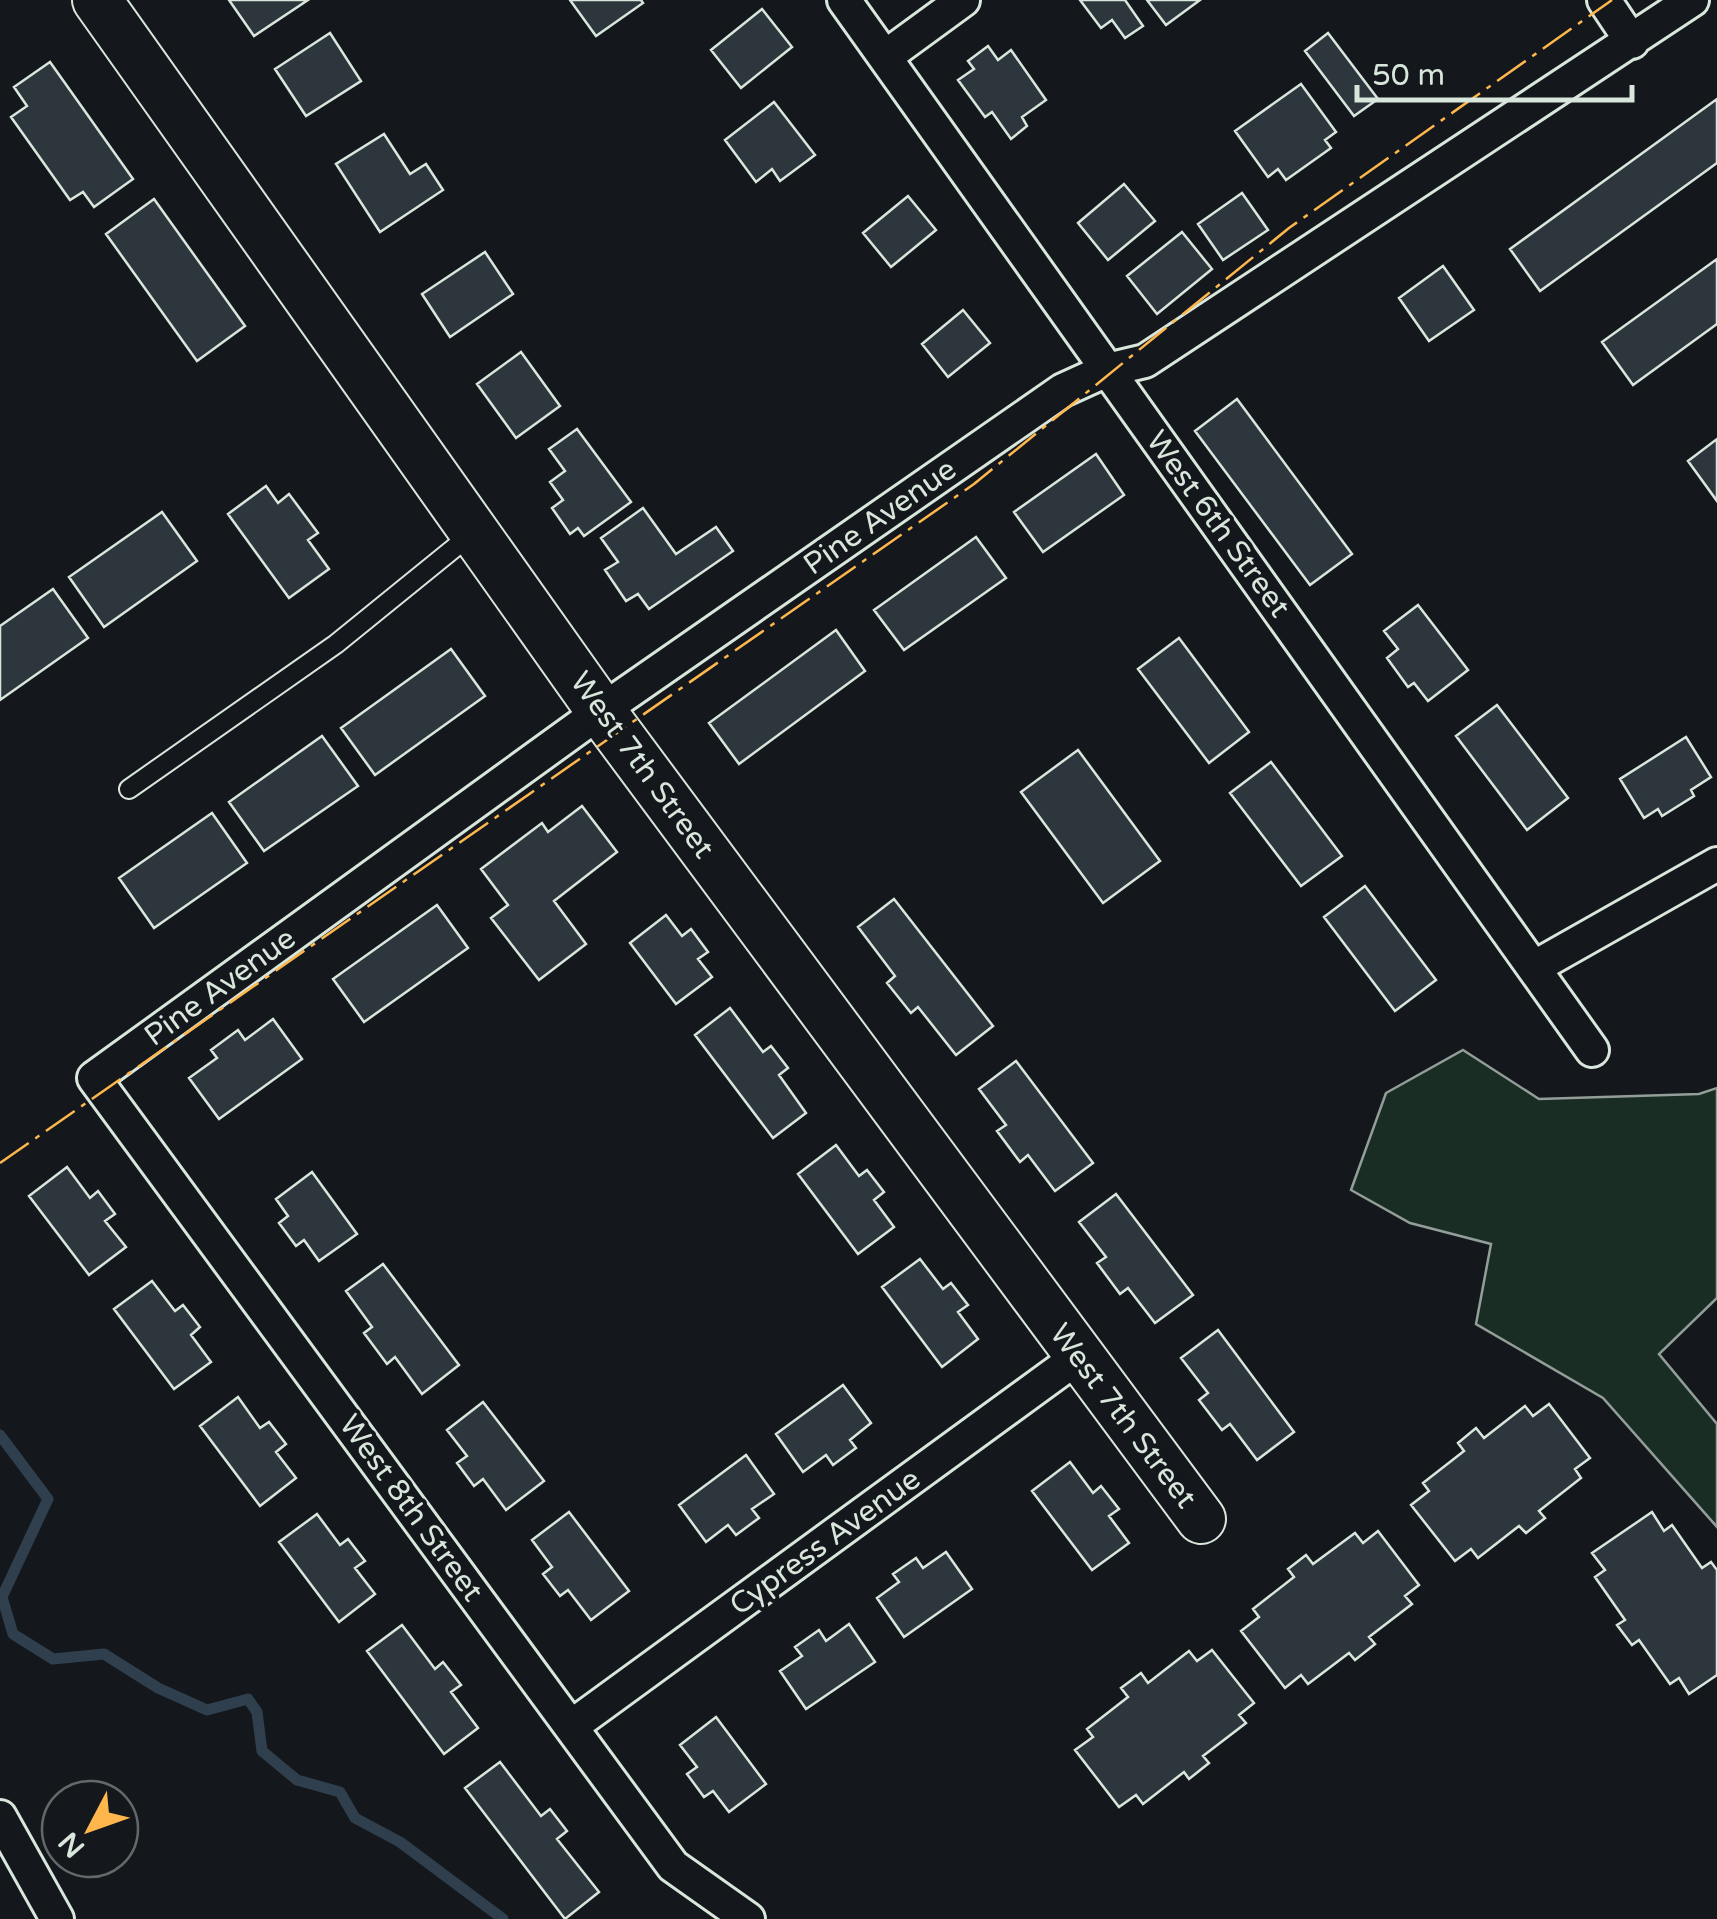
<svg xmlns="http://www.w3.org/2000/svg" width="1717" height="1919" font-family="'Varela Round',sans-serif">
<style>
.green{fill:#1a2d24;stroke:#939e99;stroke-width:2.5}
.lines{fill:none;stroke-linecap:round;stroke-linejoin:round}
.stream{stroke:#2f3f4d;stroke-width:11}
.building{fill:#2c363c;stroke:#d8e6dc;stroke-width:2.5}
.lane-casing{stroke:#d8e6dc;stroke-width:22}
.street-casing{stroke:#d8e6dc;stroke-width:38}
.secondary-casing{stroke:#d8e6dc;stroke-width:52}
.lane{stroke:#14181c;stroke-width:18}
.street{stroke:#14181c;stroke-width:32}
.secondary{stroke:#14181c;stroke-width:48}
.power{stroke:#ffb74d;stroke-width:2.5;stroke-dasharray:35 8 5 8;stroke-linecap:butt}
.labels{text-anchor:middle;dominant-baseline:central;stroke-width:8;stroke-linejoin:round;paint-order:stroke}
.street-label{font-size:30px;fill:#d8e6dc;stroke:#14181c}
</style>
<rect width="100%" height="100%" fill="#14181c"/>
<path class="green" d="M1463,1050L1539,1099L1699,1094L1717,1088V1298L1659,1354L1717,1424V1527L1603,1398L1476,1324L1491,1244L1410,1223L1351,1190L1386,1093Z"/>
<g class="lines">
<path class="stream" d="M0,1435L48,1499L2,1597L13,1634L53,1659L104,1654L158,1688L207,1710L248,1699L257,1712L262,1751L297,1780L340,1792L355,1818L400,1842L503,1919"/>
</g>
<path class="building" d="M229,0H308L254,36Z
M570,0H641L643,3L596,36Z
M1080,0H1125L1143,26L1125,38L1112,20L1101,28Z
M1147,0H1200L1166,25Z
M762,9L792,47L741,88L711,50Z
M330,33L361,81L306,116L275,69Z
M1328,33L1378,99L1354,116L1305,51Z
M988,46L998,60L1011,50L1046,100L1022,117L1027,126L1011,139L992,112L985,117L958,80L974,69L968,61Z
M50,62L133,179L94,207L83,192L70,200L11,117L27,106L14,87Z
M1301,84L1336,132L1325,140L1331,148L1286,180L1278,169L1268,177L1235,131Z
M1717,99V163L1540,291L1510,249Z
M774,102L815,155L780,181L772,169L756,182L725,140Z
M384,134L410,174L426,164L443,190L380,232L336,164Z
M1124,184L1155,221L1108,260L1078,223Z
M1242,193L1268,230L1223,260L1198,224Z
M908,196L936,230L891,267L863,233Z
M154,199L245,326L197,361L106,234Z
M1182,232L1212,269L1157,314L1127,276Z
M485,252L513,294L450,337L422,294Z
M1717,259V324L1633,385L1602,342Z
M1443,266L1474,310L1429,341L1399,298Z
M963,310L990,343L948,377L922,344Z
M521,352L560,406L516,438L477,384Z
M1237,399L1352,554L1310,585L1195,431Z
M577,429L631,502L584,536L578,528L570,534L552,508L563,500L550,482L565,471L549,449Z
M1717,439V501L1688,461Z
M1096,454L1124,495L1043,552L1014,512Z
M266,486L278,503L289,494L318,533L308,540L329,569L289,598L228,514Z
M643,508L676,554L716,527L733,551L649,609L638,594L626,601L605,570L618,562L601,538Z
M162,512L197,561L104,627L69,577Z
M976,537L1006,578L904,650L874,610Z
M53,589L88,638L0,700V626Z
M1418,605L1468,670L1428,701L1414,683L1408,687L1387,658L1398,649L1384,631Z
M836,630L865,671L739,764L709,723Z
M1179,638L1249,732L1209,763L1138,669Z
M451,649L485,696L375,775L341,728Z
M1497,705L1568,798L1527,830L1456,736Z
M322,736L358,786L264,851L229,802Z
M1686,737L1711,777L1691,790L1694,796L1662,816L1658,809L1644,818L1620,779Z
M1078,750L1160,861L1103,903L1021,792Z
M1271,762L1342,856L1301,886L1230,793Z
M582,806L617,852L554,901L586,944L539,980L491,918L508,905L481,869L542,823L548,832Z
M212,813L247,863L154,928L119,878Z
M1365,886L1436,980L1395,1011L1324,917Z
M894,899L993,1026L956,1055L918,1007L911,1013L887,983L895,976L858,927Z
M437,905L468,948L364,1022L333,979Z
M666,915L682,936L691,929L708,952L698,959L712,977L676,1004L630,943Z
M730,1008L763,1052L771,1046L788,1068L779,1075L806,1113L773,1138L695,1035Z
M273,1019L302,1059L219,1119L189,1078L217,1058L211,1050L238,1030L245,1040Z
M1016,1061L1093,1163L1055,1191L1028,1155L1020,1162L997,1131L1006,1125L979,1089Z
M836,1145L859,1176L867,1170L884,1192L874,1200L894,1227L858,1254L798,1174Z
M67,1167L90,1198L98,1191L115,1214L105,1221L126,1247L89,1275L29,1196Z
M312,1172L357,1234L319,1261L304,1240L296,1246L279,1223L288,1216L276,1199Z
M1116,1194L1193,1295L1155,1323L1128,1288L1120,1294L1097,1263L1106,1257L1079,1222Z
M920,1259L943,1289L951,1283L968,1305L958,1312L978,1339L942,1367L882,1287Z
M383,1264L459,1365L422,1394L395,1357L387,1364L364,1333L372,1327L346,1291Z
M152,1281L175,1311L183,1305L200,1327L191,1335L211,1362L174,1389L114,1309Z
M1218,1330L1294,1432L1257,1460L1230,1424L1222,1430L1199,1400L1208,1393L1181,1358Z
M843,1385L871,1423L850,1440L856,1448L833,1465L826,1455L803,1472L776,1434Z
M238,1397L260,1428L269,1422L286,1444L276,1452L296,1478L260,1506L200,1426Z
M483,1402L544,1481L506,1510L483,1479L474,1486L457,1463L467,1456L447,1430Z
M1549,1404L1590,1458L1575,1469L1581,1478L1539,1511L1545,1518L1526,1533L1519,1526L1478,1558L1471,1549L1455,1561L1411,1505L1429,1491L1423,1483L1464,1451L1458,1443L1476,1428L1484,1438L1525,1406L1533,1416Z
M746,1455L774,1494L752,1509L759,1518L736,1535L728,1525L706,1542L679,1505Z
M1070,1462L1093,1493L1101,1486L1119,1509L1109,1516L1129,1543L1092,1570L1032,1491Z
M569,1512L629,1591L591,1620L568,1590L560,1596L543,1574L552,1567L532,1540Z
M1652,1512L1664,1531L1672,1525L1702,1568L1711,1562L1717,1570V1675L1689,1694L1679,1678L1670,1684L1639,1640L1632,1645L1617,1625L1625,1620L1595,1577L1605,1570L1592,1553Z
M317,1514L340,1545L348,1539L365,1561L355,1568L375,1594L339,1622L279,1542Z
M1378,1531L1419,1585L1405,1596L1412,1604L1369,1637L1375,1644L1355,1660L1349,1653L1308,1684L1301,1675L1285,1688L1241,1631L1259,1617L1253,1609L1294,1577L1288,1569L1306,1555L1313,1564L1355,1533L1363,1543Z
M946,1552L972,1589L904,1637L877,1598L899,1582L893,1574L916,1558L923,1568Z
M849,1624L875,1662L806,1709L780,1671L802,1656L795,1647L819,1630L826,1641Z
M402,1625L435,1669L443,1662L461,1685L451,1692L478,1728L444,1754L367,1651Z
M1212,1650L1254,1703L1239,1715L1246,1723L1203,1756L1209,1763L1189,1779L1184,1772L1143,1804L1136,1795L1119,1807L1075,1750L1093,1737L1087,1729L1128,1697L1121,1688L1141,1673L1148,1683L1189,1651L1197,1661Z
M716,1717L766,1784L729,1812L713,1791L704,1797L687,1774L697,1767L680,1745Z
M500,1762L541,1816L550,1809L567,1831L557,1839L599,1892L565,1919L465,1788Z"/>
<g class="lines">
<defs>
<path id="lane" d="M129,789L336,644L474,532"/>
<path id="street" d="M844,0L1592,1050
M1604,0L1632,42
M885,57L963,0
M1535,967L1717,864
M572,1726L1078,1357
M0,1817L57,1919
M748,1919L673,1866L94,1078L601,711L1063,390L1107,370L1145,361L1692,0"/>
<path id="secondary" d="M97,0L601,711L1201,1519"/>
</defs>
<use href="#lane" class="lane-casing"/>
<use href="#street" class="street-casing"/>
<use href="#secondary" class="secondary-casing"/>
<use href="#lane" class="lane"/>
<use href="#street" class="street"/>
<use href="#secondary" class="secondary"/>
<path class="power" d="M0,1163L974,484L1289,228L1612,0"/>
</g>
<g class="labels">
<g class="street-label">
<text transform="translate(880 517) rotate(-35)">Pine Avenue</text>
<text transform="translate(1218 524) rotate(54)">West 6th Street</text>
<text transform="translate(642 765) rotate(54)">West 7th Street</text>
<text transform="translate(220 987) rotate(-36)">Pine Avenue</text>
<text transform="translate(1123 1416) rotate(53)">West 7th Street</text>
<text transform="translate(411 1508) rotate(54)">West 8th Street</text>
<text transform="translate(825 1542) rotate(-36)">Cypress Avenue</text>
</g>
</g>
<g transform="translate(90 1829) rotate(229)"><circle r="48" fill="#14181c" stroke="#626a69" stroke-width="2.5"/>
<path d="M0-8L18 38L0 25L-18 38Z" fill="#ffb74d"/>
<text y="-15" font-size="28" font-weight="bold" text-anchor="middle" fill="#d8e6dc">N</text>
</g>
<path d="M1357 85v15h275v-15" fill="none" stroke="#d8e6dc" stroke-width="5"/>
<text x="1372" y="85" font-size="30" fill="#d8e6dc" stroke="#14181c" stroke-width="8" paint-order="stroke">50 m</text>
</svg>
